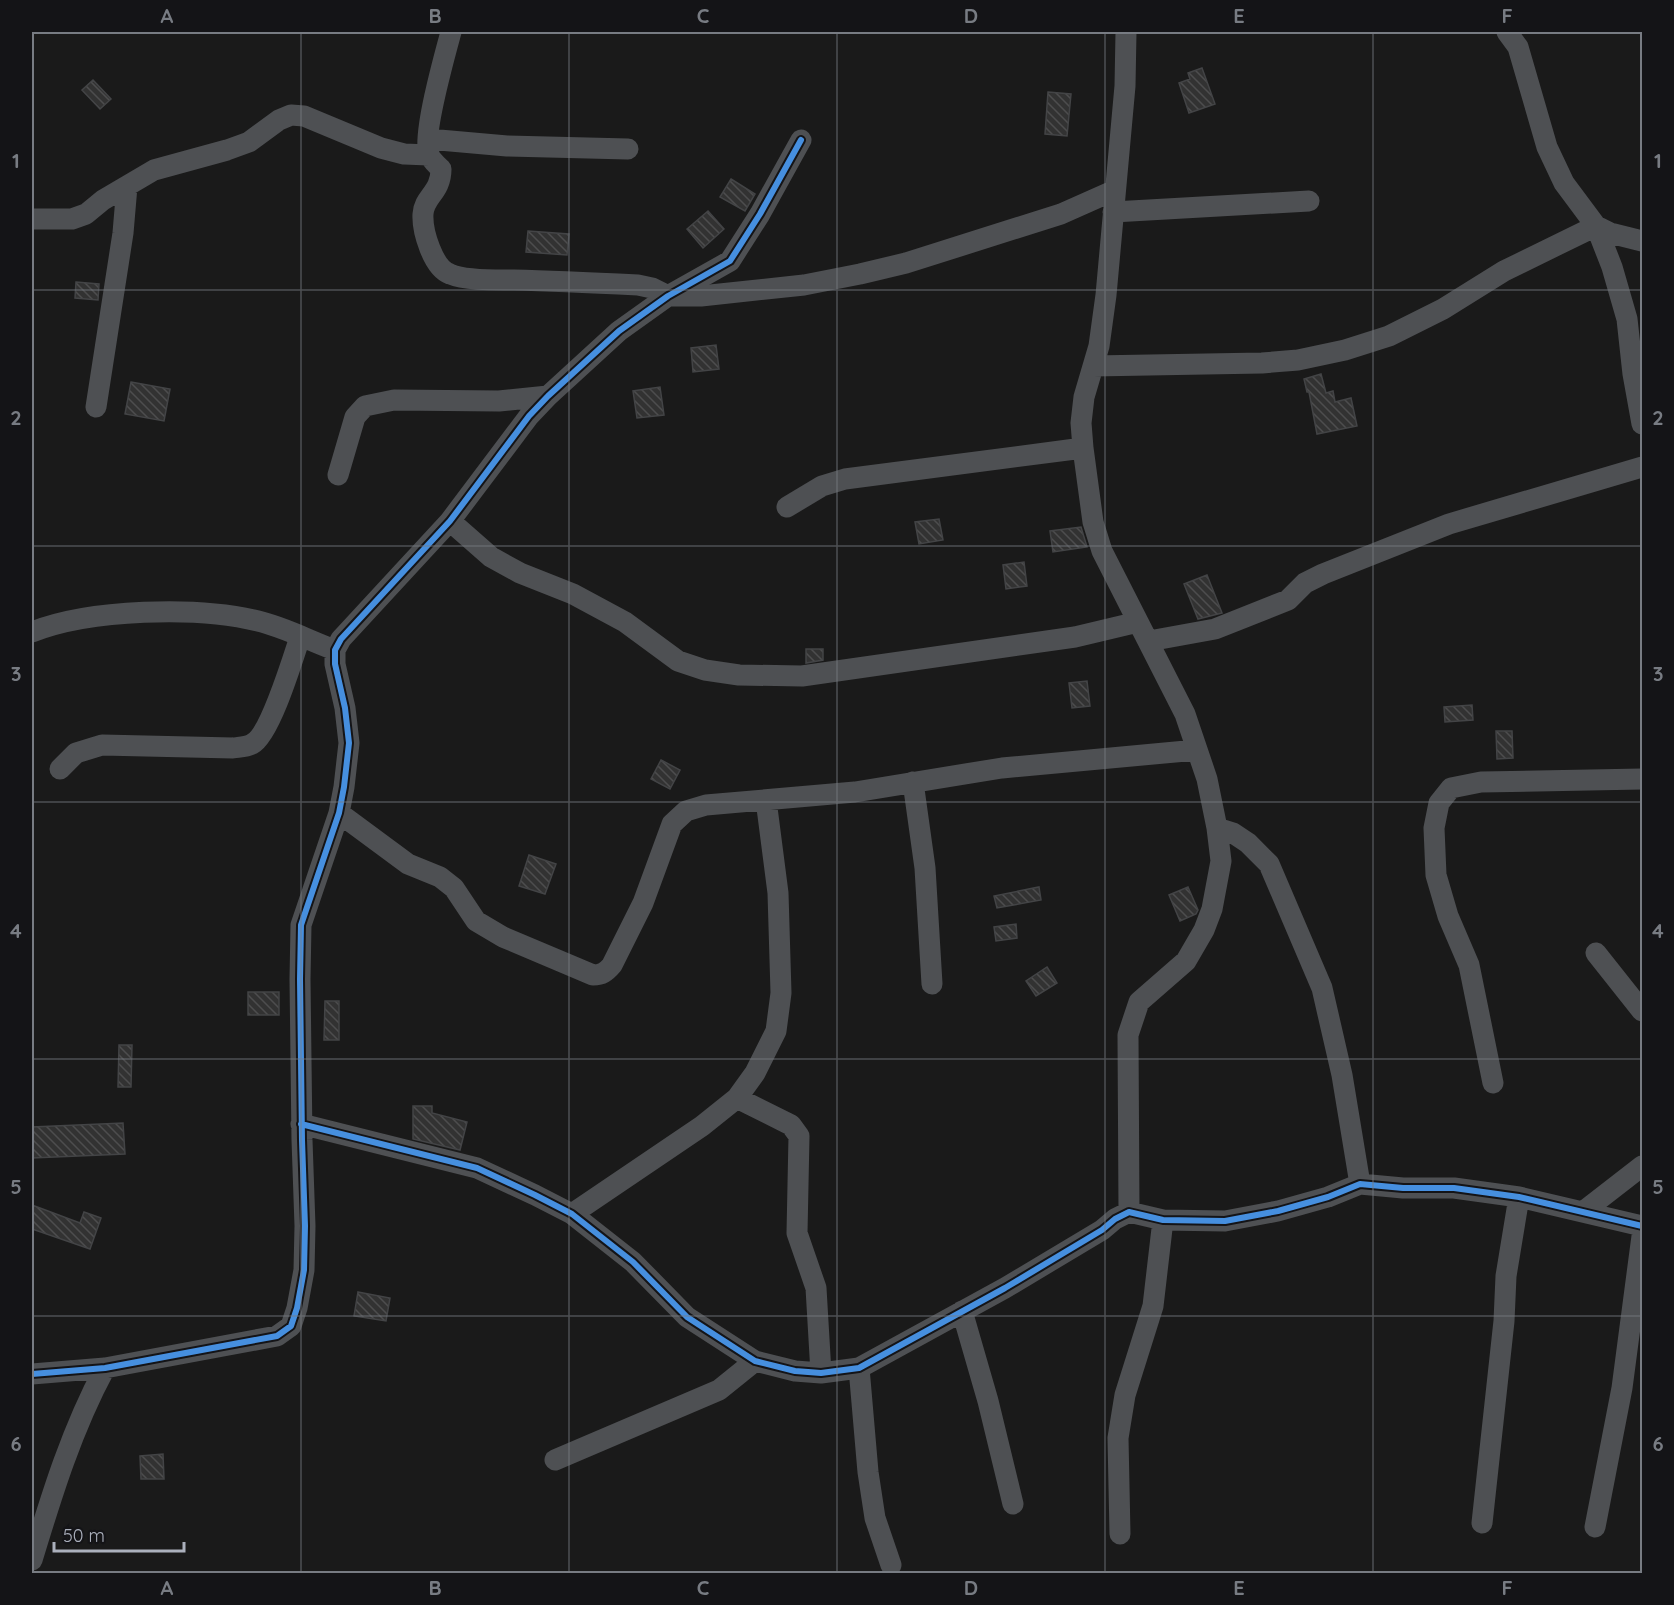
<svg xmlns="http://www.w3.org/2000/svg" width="1674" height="1605" font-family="Quicksand,sans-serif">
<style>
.building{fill:url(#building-back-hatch);stroke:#434446;stroke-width:1.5}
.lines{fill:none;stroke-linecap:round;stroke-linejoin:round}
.minor{stroke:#4e5053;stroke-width:21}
.cycleway-casing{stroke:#141417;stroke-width:10}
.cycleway{stroke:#468fdf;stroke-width:6}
.grid{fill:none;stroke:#787c83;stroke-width:1.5;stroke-opacity:0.55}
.neatline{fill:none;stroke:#787c83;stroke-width:2}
.grid-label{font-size:20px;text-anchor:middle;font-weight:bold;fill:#787c83}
</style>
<defs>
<pattern id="building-back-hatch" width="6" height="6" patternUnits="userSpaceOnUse" patternTransform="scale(1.5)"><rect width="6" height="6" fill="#323232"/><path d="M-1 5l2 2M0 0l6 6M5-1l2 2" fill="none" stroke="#4d4d4e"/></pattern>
</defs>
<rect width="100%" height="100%" fill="#1a1a1a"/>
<path class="building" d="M1202,68L1215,104L1189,113L1179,83L1190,79L1188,73Z
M93,80L111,99L100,109L82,90Z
M1048,92L1071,94L1067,136L1045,134Z
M731,179L755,194L745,211L720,197Z
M708,211L724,229L703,248L687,229Z
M528,231L569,234L567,255L526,252Z
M76,282L99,284L98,300L75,298Z
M716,345L719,369L693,372L691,348Z
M1321,374L1326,393L1333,391L1335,402L1351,398L1357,426L1317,434L1309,392H1307L1304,379Z
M131,382L170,389L164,421L125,414Z
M660,387L664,415L637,418L633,391Z
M939,519L943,540L919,544L915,522Z
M1081,527L1087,547L1053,552L1050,531Z
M1024,562L1027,586L1006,589L1003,565Z
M1207,575L1222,613L1198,619L1184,584Z
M806,649H823V660L806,663Z
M1087,681L1090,706L1072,708L1069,683Z
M1472,705L1473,720L1445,722L1444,707Z
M1496,731H1512L1513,758L1497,759Z
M661,760L680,770L670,789L651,779Z
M529,855L556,864L545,894L519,886Z
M1039,887L1041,900L997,908L994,896Z
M1188,887L1198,910L1196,914L1180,921L1169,895Z
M1016,924L1017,938L996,941L994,927Z
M1047,967L1057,983L1036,996L1026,981Z
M248,992H279V1015H248Z
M325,1001H339V1040H324Z
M119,1045H132L131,1087H118Z
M413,1106H432V1113L467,1122L460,1150L413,1139Z
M123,1123L125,1154L32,1158V1127Z
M32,1205L80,1223L84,1212L101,1218L90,1249L32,1229Z
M358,1292L390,1298L386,1321L354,1316Z
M163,1454L164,1479H141L140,1456Z"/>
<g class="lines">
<path class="minor" d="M451,32C445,54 422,136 429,154C430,159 437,165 441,169C441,193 424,196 423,214C422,231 433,268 450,274C466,281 497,280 514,280C555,281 597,283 638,285L652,288L668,296H701L804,285L860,274L906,263L1061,214L1115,190
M1126,32L1125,86L1106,295L1099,346L1084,397L1081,423L1083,448L1093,522L1102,551L1185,714L1207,779L1217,828L1221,861L1212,909L1204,930L1186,961L1139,1002L1128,1035L1129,1212
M1507,32L1518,47L1547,147L1564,183L1596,226L1612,267L1627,319L1633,374L1642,424
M428,139L507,146L628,149
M1113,212L1309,201
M32,219H72L86,214L103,200L154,170L227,150L249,142L279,120L291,115L304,116L381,148L404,154L429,155
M1596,226L1610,233L1642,241
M1093,366L1262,363L1298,360L1345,350L1389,336L1443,309L1504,271L1596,226
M96,407L123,233L127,186
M338,475L355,417L365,406L394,400L499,401L548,396
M787,507L822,486L845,479L1083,448
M450,521L491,557L520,573L573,594L625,622L678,661L705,670L739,675L802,676L1075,637L1138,622
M32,632C90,609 197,606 258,621C284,627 310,641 335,650
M1149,641L1215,629L1288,600L1305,583L1323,574L1449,524L1642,467
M60,769L76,753L102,745L233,748C239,747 247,747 252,744C270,735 293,658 300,637
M913,782L925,868L932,984
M339,813L408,864L440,877L454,888L476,921L503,937L593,975C602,975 606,972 612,965L643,903L672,824L686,811L706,805L855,792L1002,768L1197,750
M1217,828L1233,833L1248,843L1269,864L1322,988L1342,1075L1360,1184
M1596,953L1642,1011
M1493,1083L1469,965L1448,916L1436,875L1434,828L1439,803L1451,788L1481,782L1642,779
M737,1098L791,1125L799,1136L797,1233L816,1288L821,1373
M301,1124L477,1168L535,1195L572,1214L633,1262L687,1317L755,1361L795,1371L821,1373L859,1368L1005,1288L1102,1230L1115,1219L1129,1212L1163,1220L1225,1221L1278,1211L1328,1197L1360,1184L1403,1188H1454L1519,1197L1642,1226
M1584,1211L1642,1166
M572,1214L702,1126L737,1098L755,1073L776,1031L781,993L778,893L766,800
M962,1311L988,1401L1013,1504
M859,1368L868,1472L875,1518L891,1565
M32,1374L105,1368L277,1336L291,1326L297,1308L304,1270L305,1226L302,1140L300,979L301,925L339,813L344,787L349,743L345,708L335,664V650L341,639L450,521L529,416L548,396L619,331L668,296L730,261L760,214L801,140
M555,1460L719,1390L755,1361
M1482,1523L1504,1321L1506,1276L1519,1197
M1595,1527L1622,1388L1642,1236
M1120,1534L1118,1438L1125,1395L1153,1306L1163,1220
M32,1560C52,1494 72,1429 105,1368"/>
<defs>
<path id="cycleway" d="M301,1124L477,1168L535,1195L572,1214L633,1262L687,1317L755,1361L795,1371L821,1373L859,1368L1005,1288L1102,1230L1115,1219L1129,1212L1163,1220L1225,1221L1278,1211L1328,1197L1360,1184L1403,1188H1454L1519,1197L1642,1226
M32,1374L105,1368L277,1336L291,1326L297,1308L304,1270L305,1226L302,1140L300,979L301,925L339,813L344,787L349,743L345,708L335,664V650L341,639L450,521L529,416L548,396L619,331L668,296L730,261L760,214L801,140"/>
</defs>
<use href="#cycleway" class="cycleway-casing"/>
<use href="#cycleway" class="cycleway"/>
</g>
<path class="grid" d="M301,32V1574M569,32V1574M837,32V1574M1105,32V1574M1373,32V1574M32,290H1642M32,546H1642M32,802H1642M32,1059H1642M32,1316H1642"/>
<rect width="1674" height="1605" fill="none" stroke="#141417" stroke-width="66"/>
<path d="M54 1542v9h130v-9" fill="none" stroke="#abb0bc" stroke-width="3"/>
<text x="63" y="1542" font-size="18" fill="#abb0bc" stroke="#141417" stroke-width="4.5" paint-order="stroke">50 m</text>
<rect x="33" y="33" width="1608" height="1539" class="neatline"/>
<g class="grid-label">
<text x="167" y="23">A</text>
<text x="435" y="23">B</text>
<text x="703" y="23">C</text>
<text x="971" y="23">D</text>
<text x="1239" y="23">E</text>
<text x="1507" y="23">F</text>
<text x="16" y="168">1</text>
<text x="1658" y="168">1</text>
<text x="16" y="425">2</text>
<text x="1658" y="425">2</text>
<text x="16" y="681">3</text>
<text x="1658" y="681">3</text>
<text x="16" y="938">4</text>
<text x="1658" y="938">4</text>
<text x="16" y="1194">5</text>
<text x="1658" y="1194">5</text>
<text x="16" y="1451">6</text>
<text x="1658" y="1451">6</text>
<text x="167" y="1595">A</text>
<text x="435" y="1595">B</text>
<text x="703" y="1595">C</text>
<text x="971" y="1595">D</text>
<text x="1239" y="1595">E</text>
<text x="1507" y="1595">F</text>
</g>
</svg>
